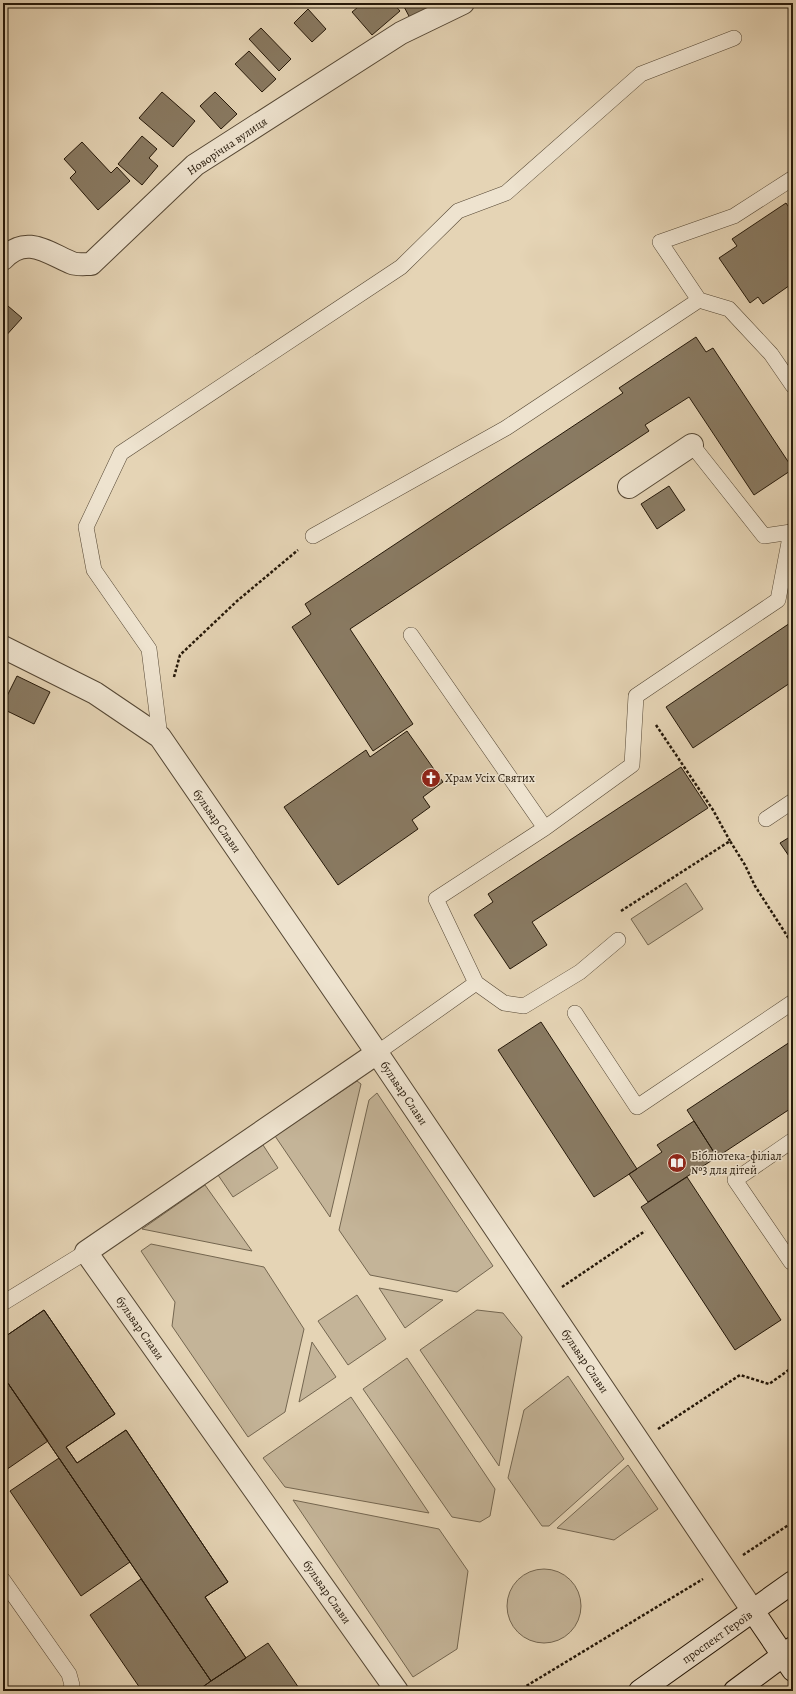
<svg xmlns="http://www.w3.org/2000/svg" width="796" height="1694" font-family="Alegreya,serif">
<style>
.green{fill:#c4b498;stroke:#746650}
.building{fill:#897a62;stroke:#251809}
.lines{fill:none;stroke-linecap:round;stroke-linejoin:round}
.lane-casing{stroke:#554734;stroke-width:16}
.street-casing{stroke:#554734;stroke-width:24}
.secondary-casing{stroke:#251809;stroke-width:24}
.path{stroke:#251809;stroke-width:2.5;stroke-dasharray:3 2;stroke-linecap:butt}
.lane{stroke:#eee3cf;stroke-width:15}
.street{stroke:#eee3cf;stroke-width:22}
.secondary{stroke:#eee3cf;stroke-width:22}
.labels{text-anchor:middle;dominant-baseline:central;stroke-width:3;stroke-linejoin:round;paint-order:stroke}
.street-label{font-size:12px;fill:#251809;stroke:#eee3cf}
.poi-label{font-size:12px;fill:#251809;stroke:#eee3cf;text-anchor:start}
</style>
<rect width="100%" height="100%" fill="#e5d4b5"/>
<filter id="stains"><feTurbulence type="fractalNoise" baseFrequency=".005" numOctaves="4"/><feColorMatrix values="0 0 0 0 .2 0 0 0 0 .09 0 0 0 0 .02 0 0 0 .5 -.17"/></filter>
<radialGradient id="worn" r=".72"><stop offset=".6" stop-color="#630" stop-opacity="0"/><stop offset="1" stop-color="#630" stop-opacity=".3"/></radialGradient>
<path class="green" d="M686,883L703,909L648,945L631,919Z
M357,1081L361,1084L330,1217L275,1136Z
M377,1093L493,1266L457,1292L370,1275L339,1230L369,1100Z
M263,1145L278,1168L233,1197L218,1175Z
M205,1185L252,1251L142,1229Z
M151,1244L264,1267L304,1329L285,1412L248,1437L172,1326L175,1302L141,1251Z
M379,1288L443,1300L405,1328Z
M357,1295L386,1339L348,1365L318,1321Z
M477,1310L503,1313L522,1337L499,1466L420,1350Z
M312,1342L336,1377L299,1402Z
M407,1358L495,1489L490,1516L480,1522L452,1517L363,1389Z
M568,1376L624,1459L549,1526H542L508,1478L524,1410Z
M351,1397L429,1513L285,1487L263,1458Z
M628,1465L658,1509L614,1540L557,1528Z
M293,1500L439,1529L468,1571L457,1649L413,1677Z
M507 1606a37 37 0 1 1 74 0a37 37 0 1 1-74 0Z"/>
<path class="building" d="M363,3H393L400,11L372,35L352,12Z
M402,3H434L435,5L410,18Z
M308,9L326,29L312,42L294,23Z
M261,28L291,59L279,71L249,39Z
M249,51L276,79L262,92L235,64Z
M162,92L195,121L173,147L139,118Z
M215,92L237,114L221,129L200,106Z
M142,136L157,149L149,158L158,166L142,185L118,164Z
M82,142L111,173L117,167L130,181L98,210L70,178L76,172L64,159Z
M786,203L790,209L793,207V283L763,304L758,297L750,303L719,258L737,246L732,239Z
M8,306L22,318L3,339V311Z
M696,337L706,352L713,348L793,469L754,495L689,397L645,425L649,431L350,629L413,724L373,751L292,627L311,614L305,604L623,393L619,388Z
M669,486L685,510L657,529L641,504Z
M793,621V681L693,748L666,707Z
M17,676L50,692L34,724L3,709V704Z
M407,731L443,782L423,797L430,807L412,820L418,829L338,885L284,807L366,750L370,757Z
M681,767L708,808L532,922L547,945L510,969L474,915L493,902L488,894Z
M793,835V862L780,843Z
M541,1022L637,1169L594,1197L498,1050Z
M793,1040V1107L717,1157L687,1110Z
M694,1121L717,1157L648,1202L629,1174L662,1152L657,1145Z
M687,1177L781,1320L735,1350L641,1207Z
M44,1310L115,1414L66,1447L77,1463L126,1430L228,1582L205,1597L246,1658L211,1681L3,1376V1338Z
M44,1310L115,1414L66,1447L77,1463L126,1430L228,1582L205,1597L246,1658L211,1681L3,1376V1338Z
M3,1376L48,1441L3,1472Z
M59,1458L130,1562L81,1596L10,1491Z
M141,1579L211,1681L197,1691H142L90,1615Z
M268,1643L301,1691H197L211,1681Z"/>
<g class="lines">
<defs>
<path id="lane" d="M699,300L729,309L771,354L793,386
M692,445L764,536L791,532
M313,536L506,428L699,300L660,242L734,216L793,178
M411,635L545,828
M160,737L149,649L94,570L86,527L121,453L401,267L458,211L506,193L641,74L734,38
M766,819L793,801
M476,983L504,1003L524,1006L580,972L618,940
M575,1013L637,1107L793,1002
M377,1053L476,983L436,899L545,828L632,765L636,696L778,600L791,532L793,530
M793,1140L735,1180L791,1262L793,1261
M3,1303L86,1252
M3,1580L69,1674L72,1685L70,1691"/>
<path id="street" d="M3,259C26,234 48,253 72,263C77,265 85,264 91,264L195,165L401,33L463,3
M629,487L692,445
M3,647L95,693L160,737L377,1053L753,1611
M377,1053L86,1252L397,1691"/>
<path id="secondary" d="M753,1611L793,1670
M640,1691L793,1582
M735,1691L793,1648"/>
</defs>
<use href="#lane" class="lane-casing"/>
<use href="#street" class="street-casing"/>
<use href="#secondary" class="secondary-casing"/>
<path class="path" d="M174,677L180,655L237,601L298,550
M656,725L713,810L730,841
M621,911L730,841L745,865L755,886L793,945
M562,1287L645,1231
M658,1429L740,1375L769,1384L793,1367
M743,1555L793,1522
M518,1691L703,1579"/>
<use href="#lane" class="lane"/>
<use href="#street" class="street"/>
<use href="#secondary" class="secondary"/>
</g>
<defs>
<symbol id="church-disc" viewBox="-11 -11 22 22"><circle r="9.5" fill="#8f2418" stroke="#eee3cf"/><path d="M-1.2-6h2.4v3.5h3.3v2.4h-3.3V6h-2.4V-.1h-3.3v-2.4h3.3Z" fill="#fff"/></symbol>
<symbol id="library-disc" viewBox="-11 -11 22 22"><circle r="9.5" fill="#8f2418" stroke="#eee3cf"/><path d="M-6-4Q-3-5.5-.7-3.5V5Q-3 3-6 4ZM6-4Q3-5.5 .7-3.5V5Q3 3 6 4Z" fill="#fff"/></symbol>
</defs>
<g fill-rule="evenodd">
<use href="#church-disc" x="420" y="767" width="22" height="22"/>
<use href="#library-disc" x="666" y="1152" width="22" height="22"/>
</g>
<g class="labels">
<g class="street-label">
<text transform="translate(227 146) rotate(-34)">Новорічна вулиця</text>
<text transform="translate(217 821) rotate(55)">бульвар Слави</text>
<text transform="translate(404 1093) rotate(56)">бульвар Слави</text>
<text transform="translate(140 1328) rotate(55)">бульвар Слави</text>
<text transform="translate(585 1361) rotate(56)">бульвар Слави</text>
<text transform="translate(327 1592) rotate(55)">бульвар Слави</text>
<text transform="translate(717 1637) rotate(-35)">проспект Героїв</text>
</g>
<g class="poi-label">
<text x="445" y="778">Храм Усіх Святих</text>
<text x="691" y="1156">Бібліотека-філіал<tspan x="691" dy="14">№3 для дітей</tspan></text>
</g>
</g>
<rect width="796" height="1694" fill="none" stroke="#e5d4b5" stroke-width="16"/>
<rect x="4" y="4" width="788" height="1686" fill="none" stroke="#251809" stroke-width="2"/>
<rect x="8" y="8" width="780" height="1678" fill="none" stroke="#251809"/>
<rect width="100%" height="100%" filter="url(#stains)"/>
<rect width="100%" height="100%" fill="url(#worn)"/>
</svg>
